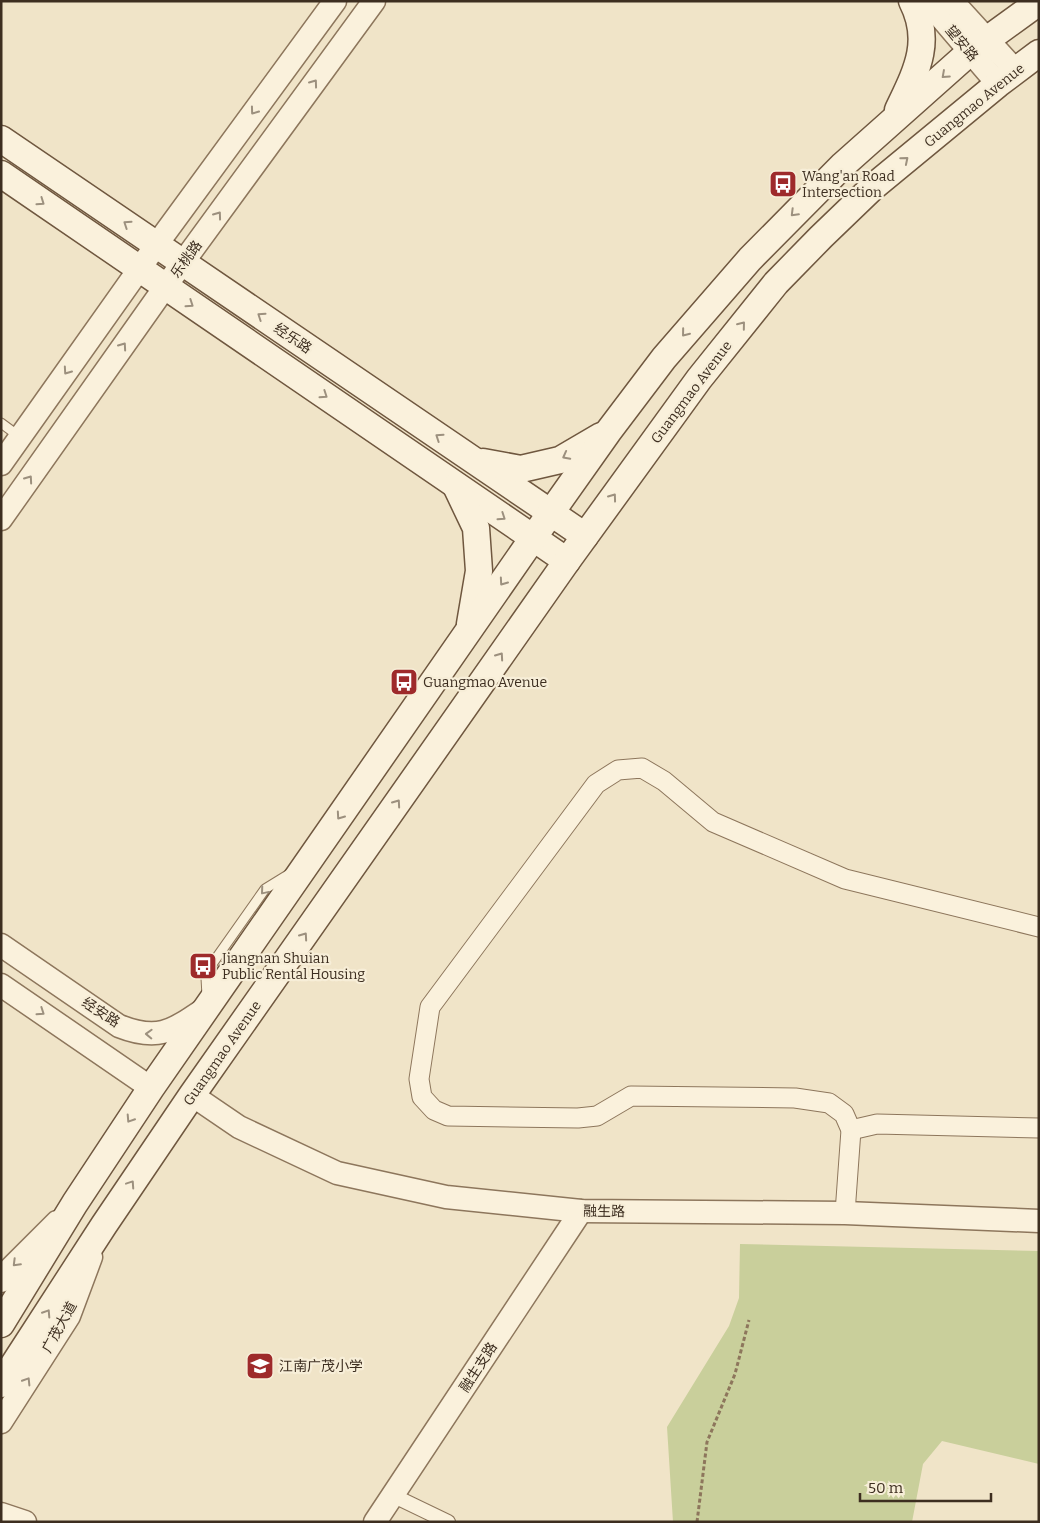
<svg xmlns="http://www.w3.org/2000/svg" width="1040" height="1523" font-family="Bitter,'Noto Sans SC',serif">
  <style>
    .green { fill: #c9cf9b }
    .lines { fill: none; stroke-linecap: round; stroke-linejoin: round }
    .service-casing { stroke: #8d765c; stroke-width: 11 }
    .pedestrian-casing { stroke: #8d765c; stroke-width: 16 }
    .minor-casing { stroke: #8d765c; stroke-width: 21 }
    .tertiary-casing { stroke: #8d765c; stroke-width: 25 }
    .secondary-casing { stroke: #6f573f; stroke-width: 29 }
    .path { stroke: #8d765c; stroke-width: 3; stroke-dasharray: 4 2.5; stroke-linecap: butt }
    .service { stroke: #faf1dc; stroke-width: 9 }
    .pedestrian { stroke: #faf1dc; stroke-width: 14 }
    .minor { stroke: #faf1dc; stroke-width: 19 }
    .tertiary { stroke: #faf1dc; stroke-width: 22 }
    .secondary { stroke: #faf1dc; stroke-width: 26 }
    .oneway { stroke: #9c907e }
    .labels { text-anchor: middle; stroke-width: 4.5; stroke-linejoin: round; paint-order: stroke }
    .street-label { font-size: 14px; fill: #3d2e20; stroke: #f7eed8 }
    .poi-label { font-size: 14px; fill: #3d2e20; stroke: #f7eed8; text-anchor: start }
  </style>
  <rect width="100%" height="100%" fill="#f0e4c8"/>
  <path class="green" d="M 740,1244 L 1039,1251 L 1039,1464 L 942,1441 L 923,1464 L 912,1522 L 673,1522 L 667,1427 L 729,1326 L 739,1298 Z"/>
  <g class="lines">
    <defs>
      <g id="service">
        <path d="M 1,423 L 20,437"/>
        <path d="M 207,996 L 206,978 L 210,967 L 265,889 L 291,873"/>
      </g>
      <path id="pedestrian" d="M 394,1496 L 448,1522"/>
      <g id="minor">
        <path d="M 851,1130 L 877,1124 L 1039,1128"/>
        <path d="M 845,1213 L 851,1130 L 844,1114 L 829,1103 L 795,1098 L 631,1096 L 597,1116 L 578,1118 L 448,1116 L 434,1110 L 422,1097 L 419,1079 L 430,1007 L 596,784 L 618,770 L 642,768 L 664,781 L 713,822 L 845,879 L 1039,927"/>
      </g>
      <g id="tertiary">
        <path d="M 927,1 L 998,84"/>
        <path d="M 952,1 L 1015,70"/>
        <path d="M 1,464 L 157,244 L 335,1"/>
        <path d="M 1,519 L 165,287 L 374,1"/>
        <path d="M 1,945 L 119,1026 C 157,1041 171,1032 203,1010"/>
        <path d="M 1,985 L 151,1088"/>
        <path d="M 192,1095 L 239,1127 L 337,1173 L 446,1197 L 581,1211 L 845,1213 L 1039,1221"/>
        <path d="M 1,1281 L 8,1271 L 57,1222"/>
        <path d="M 1,1422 L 69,1316 L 91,1257"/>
        <path d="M 1,1514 L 25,1522"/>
        <path d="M 375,1522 L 581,1211"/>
      </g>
      <g id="secondary">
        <path d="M 898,110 C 916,72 933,42 912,1"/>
        <path d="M 1,139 L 585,536"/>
        <path d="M 1,174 L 567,561"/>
        <path d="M 483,462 L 521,469 L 560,460 L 601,436"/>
        <path d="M 456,486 L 476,528 L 479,571 L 470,624"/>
        <path d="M 1,1324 L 75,1203 L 151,1088 L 533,538 L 608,432 L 664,358 L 750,259 L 843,165 L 970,52 L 1039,2"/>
        <path d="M 1,1384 L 104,1225 L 192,1095 L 567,561 L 699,379 L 776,283 L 821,237 L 873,187 L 998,84 L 1039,53"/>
      </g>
    </defs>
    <use href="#service" class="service-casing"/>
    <use href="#pedestrian" class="pedestrian-casing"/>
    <use href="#minor" class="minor-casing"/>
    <use href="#tertiary" class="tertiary-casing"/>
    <use href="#secondary" class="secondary-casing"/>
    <path class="path" d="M 697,1522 L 707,1442 L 735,1374 L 749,1320"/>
    <use href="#service" class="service"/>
    <use href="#pedestrian" class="pedestrian"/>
    <use href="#minor" class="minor"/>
    <use href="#tertiary" class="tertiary"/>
    <use href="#secondary" class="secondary"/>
  </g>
  <defs><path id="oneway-chevron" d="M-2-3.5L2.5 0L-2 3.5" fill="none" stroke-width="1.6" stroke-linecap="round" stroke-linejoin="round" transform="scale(1.25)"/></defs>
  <g class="oneway">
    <use href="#oneway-chevron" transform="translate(945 75) rotate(138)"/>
    <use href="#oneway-chevron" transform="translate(314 83) rotate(-54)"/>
    <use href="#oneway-chevron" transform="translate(254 111) rotate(126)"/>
    <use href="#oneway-chevron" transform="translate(905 160) rotate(-40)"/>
    <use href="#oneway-chevron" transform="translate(41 202) rotate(35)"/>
    <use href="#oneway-chevron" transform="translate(794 213) rotate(135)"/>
    <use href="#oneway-chevron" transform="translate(218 215) rotate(-54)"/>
    <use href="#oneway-chevron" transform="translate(127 224) rotate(-146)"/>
    <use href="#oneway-chevron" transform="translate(190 304) rotate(34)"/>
    <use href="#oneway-chevron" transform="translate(261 316) rotate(-146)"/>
    <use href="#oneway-chevron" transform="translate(742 325) rotate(-51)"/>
    <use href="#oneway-chevron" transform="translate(685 333) rotate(129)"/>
    <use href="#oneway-chevron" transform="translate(123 346) rotate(-55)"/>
    <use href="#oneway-chevron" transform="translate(67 371) rotate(125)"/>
    <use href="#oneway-chevron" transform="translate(324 395) rotate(34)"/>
    <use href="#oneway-chevron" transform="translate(439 437) rotate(-146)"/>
    <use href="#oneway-chevron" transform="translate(566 456) rotate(152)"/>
    <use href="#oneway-chevron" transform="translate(29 479) rotate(-55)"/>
    <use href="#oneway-chevron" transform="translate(613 497) rotate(-54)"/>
    <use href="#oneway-chevron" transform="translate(502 517) rotate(34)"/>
    <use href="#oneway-chevron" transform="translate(503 582) rotate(125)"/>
    <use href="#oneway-chevron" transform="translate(500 656) rotate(-55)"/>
    <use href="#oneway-chevron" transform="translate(397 803) rotate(-55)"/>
    <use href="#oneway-chevron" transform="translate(340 816) rotate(125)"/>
    <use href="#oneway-chevron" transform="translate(264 891) rotate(130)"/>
    <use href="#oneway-chevron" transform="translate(304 936) rotate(-55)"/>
    <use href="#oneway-chevron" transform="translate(41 1012) rotate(34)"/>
    <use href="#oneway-chevron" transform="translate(149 1034) rotate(-178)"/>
    <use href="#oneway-chevron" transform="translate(130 1119) rotate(123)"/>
    <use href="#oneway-chevron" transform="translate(131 1184) rotate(-56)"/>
    <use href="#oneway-chevron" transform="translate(16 1263) rotate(135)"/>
    <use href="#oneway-chevron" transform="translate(47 1313) rotate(-57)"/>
    <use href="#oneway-chevron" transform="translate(27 1381) rotate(-58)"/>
  </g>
  <defs>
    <symbol id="bus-square" viewBox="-11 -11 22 22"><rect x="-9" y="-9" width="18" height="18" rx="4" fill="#9e2a2b" stroke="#f7eed8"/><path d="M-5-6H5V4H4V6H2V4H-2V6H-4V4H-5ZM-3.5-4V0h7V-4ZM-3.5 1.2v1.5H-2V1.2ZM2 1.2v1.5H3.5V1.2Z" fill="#fff"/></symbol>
    <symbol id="school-square" viewBox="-11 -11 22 22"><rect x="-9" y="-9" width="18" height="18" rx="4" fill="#9e2a2b" stroke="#f7eed8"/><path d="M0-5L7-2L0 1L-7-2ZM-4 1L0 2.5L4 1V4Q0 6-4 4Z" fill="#fff"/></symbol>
  </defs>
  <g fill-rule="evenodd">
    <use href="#bus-square" x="767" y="168" width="32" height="32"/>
    <use href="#bus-square" x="388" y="666" width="32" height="32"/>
    <use href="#bus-square" x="187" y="950" width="32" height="32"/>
    <use href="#school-square" x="244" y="1350" width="32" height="32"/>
  </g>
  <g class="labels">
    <g class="street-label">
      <text transform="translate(962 43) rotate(50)" y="5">望安路</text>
      <text transform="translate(974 105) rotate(-39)" y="5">Guangmao Avenue</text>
      <text transform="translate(186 259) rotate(-54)" y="5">乐桃路</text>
      <text transform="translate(293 338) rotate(34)" y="5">经乐路</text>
      <text transform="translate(691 392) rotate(-53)" y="5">Guangmao Avenue</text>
      <text transform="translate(101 1012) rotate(33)" y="5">经安路</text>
      <text transform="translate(222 1053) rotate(-55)" y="5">Guangmao Avenue</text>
      <text transform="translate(604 1211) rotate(1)" y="5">融生路</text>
      <text transform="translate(59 1327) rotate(-61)" y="5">广茂大道</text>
      <text transform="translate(478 1367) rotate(-57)" y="5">融生支路</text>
    </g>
    <g class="poi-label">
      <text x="802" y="181">Wang'an Road<tspan x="802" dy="16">Intersection</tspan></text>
      <text x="423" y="687">Guangmao Avenue</text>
      <text x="222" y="963">Jiangnan Shuian<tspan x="222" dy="16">Public Rental Housing</tspan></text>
      <text x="279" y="1371">江南广茂小学</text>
    </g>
  </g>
  <rect width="1040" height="1523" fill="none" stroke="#3d2e20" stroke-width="5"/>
  <path d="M860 1493v8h131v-8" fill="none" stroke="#3d2e20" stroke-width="2.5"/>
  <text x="868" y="1493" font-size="15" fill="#3d2e20" stroke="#f7eed8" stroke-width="4" paint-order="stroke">50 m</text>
</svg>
